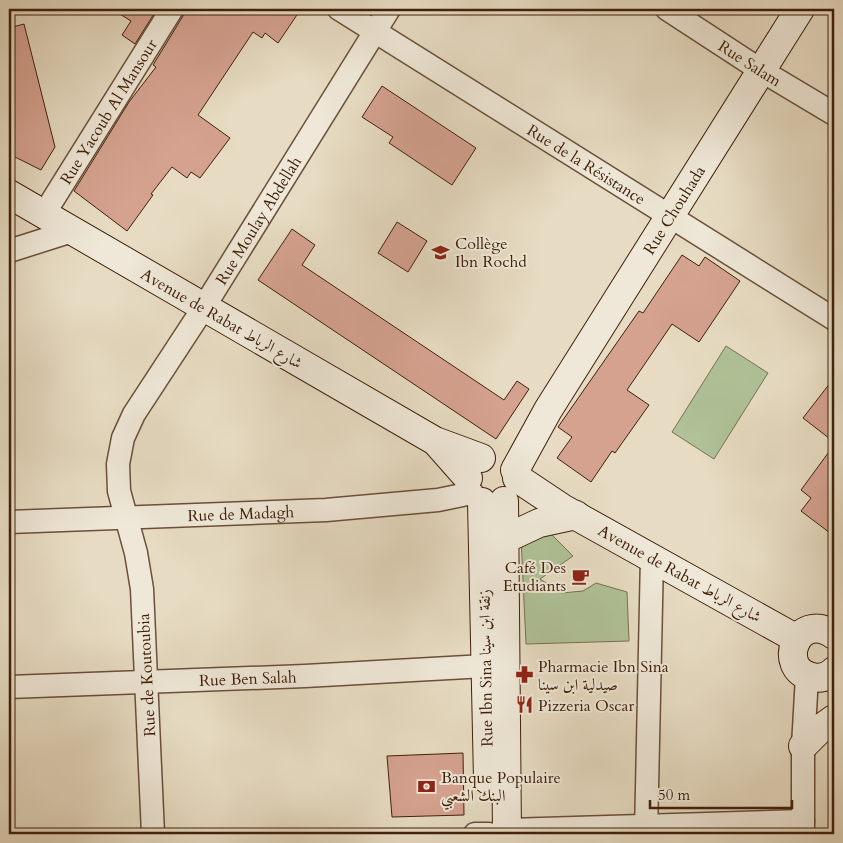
<svg xmlns="http://www.w3.org/2000/svg" width="843" height="843" font-family="Cardo,Amiri,serif">
  <style>
    .green { fill: #b0c298; stroke: #787152 }
    .building { fill: #d5a290; stroke: #40200b }
    .lines { fill: none; stroke-linecap: round; stroke-linejoin: round }
    .street-casing { stroke: #6a4f39; stroke-width: 25 }
    .secondary-casing { stroke: #40200b; stroke-width: 30 }
    .street { stroke: #efe8d8; stroke-width: 22 }
    .secondary { stroke: #efe8d8; stroke-width: 28 }
    .labels { text-anchor: middle; stroke-width: 4; stroke-linejoin: round; paint-order: stroke }
    .street-label { font-size: 16px; fill: #40200b; stroke: #efe8d8 }
    .poi-label { font-size: 16px; fill: #40200b; stroke: #efe8d8; text-anchor: start }
  </style>
  <rect width="100%" height="100%" fill="#e7dcc3"/>
  <filter id="stains"><feTurbulence type="fractalNoise" baseFrequency=".004" numOctaves="4"/><feColorMatrix values="0 0 0 0 .2 0 0 0 0 .09 0 0 0 0 .02 0 0 0 .5 -.17"/></filter>
  <radialGradient id="worn" r=".72"><stop offset=".6" stop-color="#630" stop-opacity="0"/><stop offset="1" stop-color="#630" stop-opacity=".3"/></radialGradient>
  <g class="green">
    <path d="M 726,346 L 768,373 L 714,459 L 672,432 Z"/>
    <path d="M 548,531 L 573,556 L 540,579 L 562,593 L 583,591 L 596,583 L 627,592 L 629,641 L 526,644 L 521,537 Z"/>
  </g>
  <g class="building">
    <path d="M 112,9 L 157,9 L 135,44 L 122,35 L 131,21 Z"/>
    <path d="M 185,9 L 301,9 L 278,43 L 265,33 L 262,38 L 253,32 L 198,115 L 230,138 L 200,178 L 191,172 L 187,178 L 172,167 L 151,194 L 153,195 L 127,231 L 74,191 L 129,102 L 156,67 L 153,65 L 183,16 Z"/>
    <path d="M 24,24 L 55,147 L 41,170 L 9,154 L 9,28 Z"/>
    <path d="M 382,86 L 476,148 L 452,185 L 389,143 L 393,137 L 362,117 Z"/>
    <path d="M 397,222 L 427,241 L 408,272 L 378,253 Z"/>
    <path d="M 292,229 L 315,245 L 302,265 L 504,400 L 517,381 L 529,389 L 496,439 L 258,280 Z"/>
    <path d="M 682,255 L 699,266 L 705,257 L 740,281 L 699,342 L 672,324 L 627,390 L 649,405 L 615,453 L 612,451 L 591,482 L 557,458 L 572,437 L 558,427 L 639,311 L 643,313 Z"/>
    <path d="M 834,378 L 834,442 L 803,418 Z"/>
    <path d="M 834,445 L 834,536 L 801,511 L 811,498 L 801,490 Z"/>
    <path d="M 463,753 L 464,815 L 392,817 L 387,756 Z"/>
  </g>
  <g class="lines">
    <defs>
      <g id="street">
        <path id="s1" d="M 339,9 L 834,319"/>
        <path id="s2" d="M 667,9 L 762,71 L 834,114"/>
        <path id="s3" d="M 44,214 L 172,9"/>
        <path d="M 9,251 L 72,231"/>
        <path id="s4" d="M 9,522 L 326,510 L 438,500 L 472,493"/>
        <path id="s5" d="M 9,687 L 305,676 L 485,666"/>
        <path d="M 507,830 L 803,821"/>
        <path id="s6" d="M 153,834 L 142,589 L 136,553 L 119,491 L 118,464 L 123,438 L 134,414 L 204,307 L 389,9"/>
        <path d="M 475,834 L 489,834"/>
        <path d="M 646,834 L 652,557"/>
        <path d="M 803,834 L 803,746 L 807,676"/>
      </g>
      <g id="secondary">
        <path d="M 9,194 L 435,441 L 481,458"/>
        <path d="M 438,444 L 468,478"/>
        <path id="s7" d="M 515,470 L 548,410 L 800,9"/>
        <path d="M 517,478 L 562,508 L 797,639"/>
        <path d="M 504,501 L 507,834"/>
        <path d="M 482,502 L 488,780"/>
        <path d="M 505,539 L 539,523 L 576,515"/>
        <path d="M 834,635 C 797,609 775,669 812,677 C 820,679 828,677 834,671"/>
        <path d="M 803,746 L 820,729 L 834,719"/>
      </g>
    </defs>
    <use href="#street" class="street-casing"/>
    <use href="#secondary" class="secondary-casing"/>
    <use href="#street" class="street"/>
    <use href="#secondary" class="secondary"/>
  </g>
  <defs>
    <symbol id="school-bare" viewBox="-9 -9 18 18"><path d="M0-5L7-2L0 1L-7-2ZM-4 1L0 2.5L4 1V4Q0 6-4 4Z" fill="#8f2418" stroke="#efe8d8" stroke-width="2.5" paint-order="stroke"/></symbol>
    <symbol id="cafe-bare" viewBox="-9 -9 18 18"><path d="M-5.5-4.5H6V0H3Q3 3.5 0 3.5H-2.5Q-5.5 3.5-5.5 0ZM3-3.2v2h1.7v-2ZM-6 4.5H4V6H-6Z" fill="#8f2418" stroke="#efe8d8" stroke-width="2.5" paint-order="stroke"/></symbol>
    <symbol id="pharmacy-bare" viewBox="-9 -9 18 18"><path d="M-2-6h4v4h4v4h-4v4h-4v-4h-4v-4h4Z" fill="#8f2418" stroke="#efe8d8" stroke-width="2.5" paint-order="stroke"/></symbol>
    <symbol id="restaurant-bare" viewBox="-9 -9 18 18"><path d="M-5-6h1v4h1v-4h1v4h1v-4h1v5L-1.5 .5V6h-2V.5L-5-1ZM5-6V6H3V1.5H1.5Q1.5-4 5-6Z" fill="#8f2418" stroke="#efe8d8" stroke-width="2.5" paint-order="stroke"/></symbol>
    <symbol id="bank-bare" viewBox="-9 -9 18 18"><path d="M-6-4H6V4H-6ZM0-2.3a2.3 2.3 0 1 0 0 4.6a2.3 2.3 0 1 0 0-4.6Z" fill="#8f2418" stroke="#efe8d8" stroke-width="2.5" paint-order="stroke"/></symbol>
  </defs>
  <g fill-rule="evenodd">
    <use href="#school-bare" x="428" y="240" width="25" height="25"/>
    <use href="#cafe-bare" x="568" y="564" width="25" height="25"/>
    <use href="#pharmacy-bare" x="512" y="662" width="25" height="25"/>
    <use href="#restaurant-bare" x="512" y="692" width="25" height="25"/>
    <use href="#bank-bare" x="414" y="774" width="25" height="25"/>
  </g>
  <g class="labels">
    <g class="street-label">
      <text dy="6" stroke="none"><textPath href="#s2" startOffset="99">Rue Salam</textPath></text>
      <text dy="6" stroke="none"><textPath href="#s3" startOffset="121">Rue Yacoub Al Mansour</textPath></text>
      <text dy="6" stroke="none"><textPath href="#s1" startOffset="292">Rue de la Résistance</textPath></text>
      <text dy="6" stroke="none"><textPath href="#s7" startOffset="305">Rue Chouhada</textPath></text>
      <text dy="6" stroke="none"><textPath href="#s6" startOffset="656">Rue Moulay Abdellah</textPath></text>
      <text transform="translate(222 318) rotate(30)" y="6">Avenue de Rabat شارع الرباط</text>
      <text dy="6" stroke="none"><textPath href="#s4" startOffset="232">Rue de Madagh</textPath></text>
      <text transform="translate(680 573) rotate(29)" y="6">Avenue de Rabat شارع الرباط</text>
      <text transform="translate(485 668) rotate(-91)" y="6">Rue Ibn Sina زنقة ابن سينا</text>
      <text transform="translate(146 675) rotate(-93)" y="6">Rue de Koutoubia</text>
      <text dy="6" stroke="none"><textPath href="#s5" startOffset="239">Rue Ben Salah</textPath></text>
    </g>
    <g class="poi-label">
      <text x="455" y="249">Collège<tspan x="455" dy="18">Ibn Rochd</tspan></text>
      <text x="566" y="573" text-anchor="end">Café Des<tspan x="566" dy="18">Etudiants</tspan></text>
      <text x="538" y="672">Pharmacie Ibn Sina<tspan x="538" dy="18">صيدلية ابن سينا</tspan></text>
      <text x="538" y="711">Pizzeria Oscar</text>
      <text x="441" y="783">Banque Populaire<tspan x="441" dy="18">البنك الشعبي</tspan></text>
    </g>
  </g>
  <rect width="843" height="843" fill="none" stroke="#e7dcc3" stroke-width="30"/>
  <rect x="10" y="10" width="823" height="823" fill="none" stroke="#40200b" stroke-width="2.5"/>
  <rect x="15" y="15" width="813" height="813" fill="none" stroke="#40200b"/>
  <path d="M650 800v8h142v-8" fill="none" stroke="#40200b" stroke-width="2.5"/>
  <text x="658" y="800" font-size="15" fill="#40200b" stroke="#efe8d8" stroke-width="4" paint-order="stroke">50 m</text>
  <rect width="100%" height="100%" filter="url(#stains)"/>
  <rect width="100%" height="100%" fill="url(#worn)"/>
</svg>
